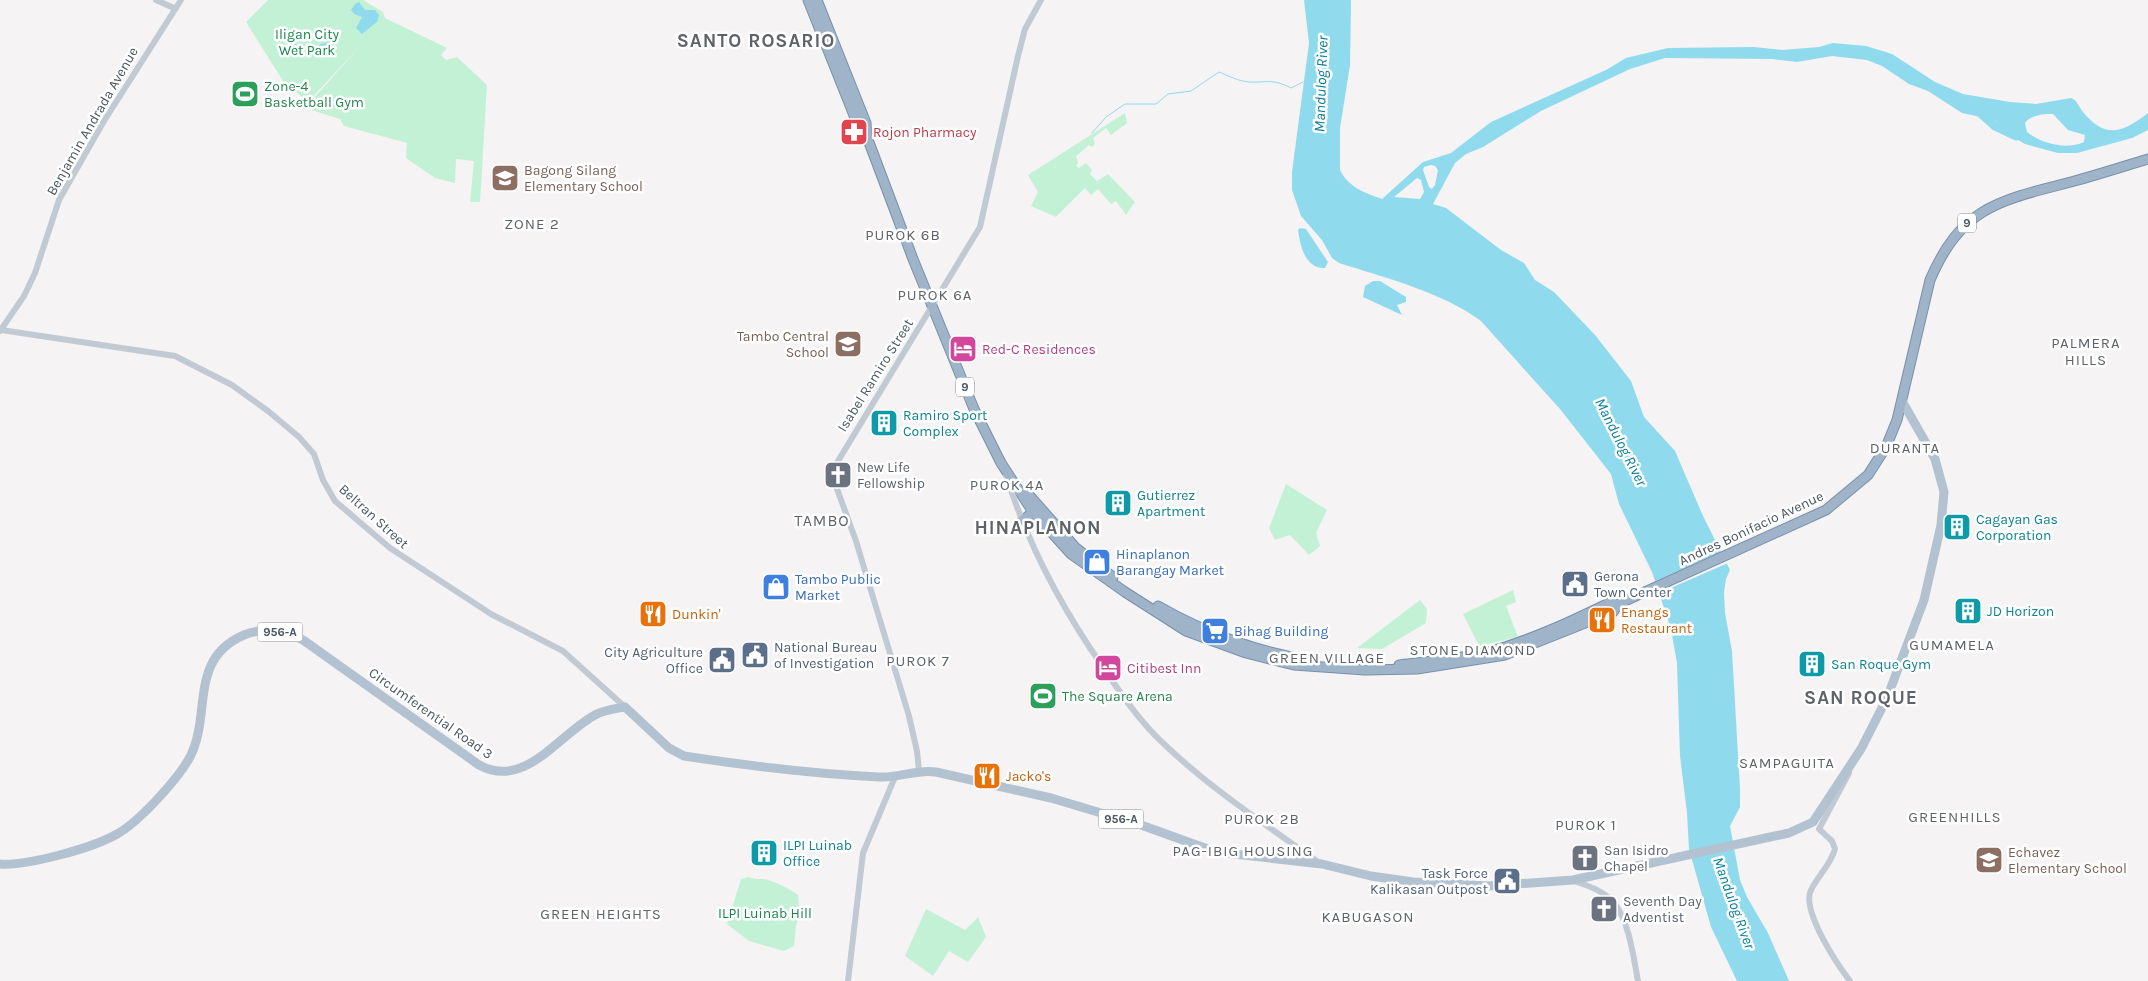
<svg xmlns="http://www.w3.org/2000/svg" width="2148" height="981" font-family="Karla,sans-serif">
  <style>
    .green { fill: #c3f1d5 }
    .water { fill: #90daee; fill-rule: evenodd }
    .pier { fill: #f5f3f3 }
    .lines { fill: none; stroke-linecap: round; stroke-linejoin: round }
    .stream { stroke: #90daee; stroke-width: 1 }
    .river { stroke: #90daee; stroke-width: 9 }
    .trunk-casing { stroke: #7690ad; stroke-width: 11 }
    .tertiary { stroke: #c1cad2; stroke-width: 6 }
    .primary { stroke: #b3c2d1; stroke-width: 9 }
    .trunk { stroke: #9fb4c9; stroke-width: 9 }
    .labels { text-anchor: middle; stroke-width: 5; stroke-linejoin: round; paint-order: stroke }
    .shield { fill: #fff; stroke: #808990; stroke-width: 1 }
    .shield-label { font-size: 12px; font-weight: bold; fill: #4a5661 }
    .park-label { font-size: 14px; fill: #17864f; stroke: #fff }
    .leisure-label { font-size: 14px; fill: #27864d; stroke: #fff; text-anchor: start }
    .street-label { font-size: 14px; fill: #4a5661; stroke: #fff }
    .health-label { font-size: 14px; fill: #be3a42; stroke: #fff; text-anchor: start }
    .education-label { font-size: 14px; fill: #785e54; stroke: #fff; text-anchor: start }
    .hotel-label { font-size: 14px; fill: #b23c85; stroke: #fff; text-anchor: start }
    .culture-label { font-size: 14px; fill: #0d838f; stroke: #fff; text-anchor: start }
    .worship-label { font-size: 14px; fill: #5b616d; stroke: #fff; text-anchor: start }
    .shop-label { font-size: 14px; fill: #366cbe; stroke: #fff; text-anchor: start }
    .service-label { font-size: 14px; fill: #4e5e75; stroke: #fff; text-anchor: start }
    .food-label { font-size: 14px; fill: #c56008; stroke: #fff; text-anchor: start }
    .water-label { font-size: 15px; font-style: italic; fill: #0c7c9b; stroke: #fff }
    .neighbourhood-label { font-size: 15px; letter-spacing: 1px; fill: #5f6368; stroke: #fff }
    .quarter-label { font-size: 16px; letter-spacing: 1px; fill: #5f6368; stroke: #fff }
    .district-label { font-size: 19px; font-weight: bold; letter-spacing: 1px; fill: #5f6368; stroke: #fff }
  </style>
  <rect width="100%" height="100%" fill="#f5f3f3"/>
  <g class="green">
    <path d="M 268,0 L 363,0 L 383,12 L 385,18 L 447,48 L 441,55 L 446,60 L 457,57 L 487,85 L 480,202 L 470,202 L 474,161 L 456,159 L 455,183 L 435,178 L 406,158 L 407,143 L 344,126 L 340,119 L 305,108 L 363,43 L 308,102 L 283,81 L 246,22 Z"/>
    <path d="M 1125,113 L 1127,123 L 1111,135 L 1106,128 L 1093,138 L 1095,144 L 1092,147 L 1089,145 L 1076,156 L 1078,163 L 1076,166 L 1079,168 L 1086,163 L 1092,170 L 1090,174 L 1097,181 L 1108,174 L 1135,202 L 1126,215 L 1116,201 L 1111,204 L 1098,189 L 1091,195 L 1085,188 L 1056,217 L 1031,206 L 1038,192 L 1028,175 Z"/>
    <path d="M 1286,484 L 1327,510 L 1316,533 L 1320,546 L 1309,555 L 1290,535 L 1275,540 L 1269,528 Z"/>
    <path d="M 1513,590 L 1516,602 L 1506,606 L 1518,637 L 1479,646 L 1463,614 Z"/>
    <path d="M 1420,600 L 1427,609 L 1426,623 L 1382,649 L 1357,648 Z"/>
    <path d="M 749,877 C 754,879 756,879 761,879 C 771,879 790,889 798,895 L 800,916 L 796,925 L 794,946 L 784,951 L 749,941 L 727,924 L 741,879 Z"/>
    <path d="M 926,909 L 965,930 L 978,917 L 986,937 L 968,962 L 949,951 L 933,976 L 905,956 Z"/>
  </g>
  <g class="water">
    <path d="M 1304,0 L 1351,0 L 1350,65 L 1340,128 L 1340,170 C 1348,187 1365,193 1382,199 L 1423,162 L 1451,153 L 1491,122 L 1606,70 L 1626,58 L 1668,48 L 1754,47 L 1782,50 L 1819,47 L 1833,43 L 1866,46 L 1892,54 L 1935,82 L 1963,94 L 2010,102 L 2036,104 L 2071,98 C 2077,100 2079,107 2083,112 C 2106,140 2123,132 2148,113 L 2148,130 L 2132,138 L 2077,153 L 2058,153 L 2025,144 L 2013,137 L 1995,120 L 1962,113 L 1928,91 L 1909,84 L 1882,66 L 1867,60 L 1832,56 L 1797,62 L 1772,59 L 1665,58 L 1630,69 L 1541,111 L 1483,147 L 1466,154 L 1455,163 L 1433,204 L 1446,208 L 1501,250 L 1524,263 L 1535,280 L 1554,292 L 1595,335 L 1631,381 L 1644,417 L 1675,451 L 1703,516 L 1730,570 L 1726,579 L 1724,592 L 1725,613 L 1732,651 L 1740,789 L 1740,807 L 1730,826 L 1740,880 L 1747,897 L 1768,933 L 1789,981 L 1737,981 L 1711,927 L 1689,849 L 1687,813 L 1680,756 L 1677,663 L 1671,629 L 1652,572 L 1619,504 L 1611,474 L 1560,409 L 1481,321 C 1444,293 1383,277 1339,263 L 1332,258 L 1322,240 L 1301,216 L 1292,190 L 1292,172 L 1309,43 ZM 2053,114 L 2068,130 L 2085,135 L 2084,142 C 2066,150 2042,144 2027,132 L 2025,123 C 2031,115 2043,114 2053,114 ZM 1431,165 L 1435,166 L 1438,170 L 1435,185 L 1432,189 L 1429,187 L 1423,170 L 1424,167 ZM 1417,178 L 1421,180 L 1424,192 L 1420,199 L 1394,197 Z"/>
    <path d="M 359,2 L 365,10 L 375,10 L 379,15 L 378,21 L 362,34 L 356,28 L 362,17 L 354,14 L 351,10 L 355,4 Z"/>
    <path d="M 330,41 L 334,43 L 333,48 L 324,56 L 319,54 L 317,49 L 319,45 Z"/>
    <path d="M 1300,228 L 1306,229 L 1328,262 L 1325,268 C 1305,269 1300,245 1298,230 Z"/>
    <path d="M 1373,281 L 1380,281 L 1406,297 L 1406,302 L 1397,305 L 1402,315 L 1363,297 L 1365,286 Z"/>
  </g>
  <path class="pier" d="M 1723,551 L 1728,563 L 1657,594 L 1653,582 Z"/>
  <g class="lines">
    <path class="stream" d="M 1092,133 L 1106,117 L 1125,104 L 1156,104 L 1168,94 L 1191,91 L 1219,72 C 1229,76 1238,81 1249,82 C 1267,83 1272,78 1291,88 L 1303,82"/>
    <path class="river" d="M 1978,111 L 1995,126 L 2016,136"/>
    <defs>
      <g id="trunk">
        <path d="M 808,0 L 859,128 L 867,137"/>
        <path d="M 817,0 L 866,123 L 867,137 L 913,259 L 974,409 L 1001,463 L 1033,512 L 1071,554 L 1125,592 L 1186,631 L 1246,653 L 1294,665 L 1365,670 L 1417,669 L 1505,655 L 1613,612 L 1618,605 L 1627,600 L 1826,510 L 1868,475 L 1886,447 L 1897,420 L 1930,280 C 1961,208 1997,201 2067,183 C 2094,176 2121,167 2148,159"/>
        <path d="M 1028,494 L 1075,547 L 1113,577"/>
        <path d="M 1022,521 L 1033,512"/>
        <path d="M 1158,606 C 1204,633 1261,653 1314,661"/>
        <path d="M 1399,665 C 1434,661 1469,658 1502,648 C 1540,636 1574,620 1609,603 L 1618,605"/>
      </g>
    </defs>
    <use href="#trunk" class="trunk-casing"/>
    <g class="tertiary">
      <path d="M 156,0 L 174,8"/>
      <path d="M 1,330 L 175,356 L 232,385 L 268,411 L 299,437 L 314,454 L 323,480 L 335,501 L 390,548 L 491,614 L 563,651 L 625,707"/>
      <path d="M 0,331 L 24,296 L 35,273 L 59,200 L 104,121 L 181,0"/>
      <path d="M 1006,475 C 1028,545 1061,607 1103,667 C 1121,694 1140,722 1164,744 C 1212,790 1268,826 1321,864"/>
      <path d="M 919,771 L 917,751 L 909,716 L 856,541 L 832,475 L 835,466 L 980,227 L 1018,56 L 1025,29 L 1041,0"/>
      <path d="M 1849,773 L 1819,829 L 1832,841 L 1835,849 C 1831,864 1818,876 1811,890 C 1801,910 1837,964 1850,981"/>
      <path d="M 1574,881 C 1589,886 1604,891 1614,903 C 1629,920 1634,960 1638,981"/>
      <path d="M 848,981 L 863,853 L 895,777"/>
    </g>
    <path class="primary" d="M 0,864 C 27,866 93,848 117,834 C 139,822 178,779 190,757 C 212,714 188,659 244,635 C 263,627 285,631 303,640 L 479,765 C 525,790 558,735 595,715 C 604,710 614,709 625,707 L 669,748 L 684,756 C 749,766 815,774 880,777 C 900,778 917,769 936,772 L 1051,798 L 1141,825 L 1216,852 L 1322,864 L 1371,876 L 1413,882 L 1488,886 L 1573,880 L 1789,833 L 1813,822 L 1861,749 L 1887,698 L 1924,600 L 1941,525 L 1944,492 L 1935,459 L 1902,401"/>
    <use href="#trunk" class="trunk"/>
  </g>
  <defs>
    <symbol id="stadium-square" viewBox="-11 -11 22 22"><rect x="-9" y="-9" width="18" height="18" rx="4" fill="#2e9e5b" stroke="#fff"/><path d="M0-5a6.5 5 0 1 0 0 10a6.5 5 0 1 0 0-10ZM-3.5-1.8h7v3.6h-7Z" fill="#fff"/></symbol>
    <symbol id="pharmacy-square" viewBox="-11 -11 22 22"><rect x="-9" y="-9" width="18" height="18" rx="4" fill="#e0444e" stroke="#fff"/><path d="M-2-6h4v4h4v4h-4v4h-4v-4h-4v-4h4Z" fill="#fff"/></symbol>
    <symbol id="school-square" viewBox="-11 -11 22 22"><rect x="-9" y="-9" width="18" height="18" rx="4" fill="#8d6e63" stroke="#fff"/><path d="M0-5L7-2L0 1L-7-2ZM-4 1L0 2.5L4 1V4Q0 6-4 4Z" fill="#fff"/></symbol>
    <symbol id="hotel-square" viewBox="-11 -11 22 22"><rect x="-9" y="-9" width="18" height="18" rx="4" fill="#d1479c" stroke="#fff"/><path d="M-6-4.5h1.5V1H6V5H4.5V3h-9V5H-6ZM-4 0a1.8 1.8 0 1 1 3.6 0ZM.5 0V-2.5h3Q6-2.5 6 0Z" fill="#fff"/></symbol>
    <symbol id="building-square" viewBox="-11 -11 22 22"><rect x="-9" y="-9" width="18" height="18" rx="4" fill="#0f9aa8" stroke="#fff"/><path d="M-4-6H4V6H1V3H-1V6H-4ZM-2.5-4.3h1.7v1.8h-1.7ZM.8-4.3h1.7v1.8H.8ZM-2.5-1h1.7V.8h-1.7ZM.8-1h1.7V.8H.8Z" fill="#fff"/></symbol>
    <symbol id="church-square" viewBox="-11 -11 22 22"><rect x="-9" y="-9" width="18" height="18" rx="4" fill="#6b7280" stroke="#fff"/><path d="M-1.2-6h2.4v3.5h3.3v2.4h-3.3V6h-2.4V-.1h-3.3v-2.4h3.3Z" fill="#fff"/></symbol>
    <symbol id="shop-square" viewBox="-11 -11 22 22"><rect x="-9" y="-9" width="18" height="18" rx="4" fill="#3f7fe0" stroke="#fff"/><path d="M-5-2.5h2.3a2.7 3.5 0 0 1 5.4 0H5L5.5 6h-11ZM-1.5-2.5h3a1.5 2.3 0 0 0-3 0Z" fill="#fff"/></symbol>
    <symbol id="civic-square" viewBox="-11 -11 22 22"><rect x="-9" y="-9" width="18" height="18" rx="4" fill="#5c6f8a" stroke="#fff"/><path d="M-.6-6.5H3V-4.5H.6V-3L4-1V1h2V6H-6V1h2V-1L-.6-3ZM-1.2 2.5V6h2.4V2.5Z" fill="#fff"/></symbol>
    <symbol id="restaurant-square" viewBox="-11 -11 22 22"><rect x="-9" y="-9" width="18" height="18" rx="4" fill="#e8710a" stroke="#fff"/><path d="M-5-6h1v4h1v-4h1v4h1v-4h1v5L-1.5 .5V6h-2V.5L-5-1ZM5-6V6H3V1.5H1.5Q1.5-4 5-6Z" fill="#fff"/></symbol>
    <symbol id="supermarket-square" viewBox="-11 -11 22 22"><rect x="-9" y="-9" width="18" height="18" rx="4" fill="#3f7fe0" stroke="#fff"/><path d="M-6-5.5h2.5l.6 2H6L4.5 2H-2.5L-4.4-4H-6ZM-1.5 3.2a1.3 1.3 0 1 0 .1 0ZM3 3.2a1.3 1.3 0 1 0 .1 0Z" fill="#fff"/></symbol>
  </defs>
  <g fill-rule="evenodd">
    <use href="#stadium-square" x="229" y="78" width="32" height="32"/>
    <use href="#pharmacy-square" x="838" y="116" width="32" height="32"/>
    <use href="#school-square" x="489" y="162" width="32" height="32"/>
    <use href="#school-square" x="832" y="328" width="32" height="32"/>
    <use href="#hotel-square" x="947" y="333" width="32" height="32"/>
    <use href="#building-square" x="868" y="407" width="32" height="32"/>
    <use href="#church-square" x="822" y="459" width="32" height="32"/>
    <use href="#building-square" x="1102" y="487" width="32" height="32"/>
    <use href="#building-square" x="1941" y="511" width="32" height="32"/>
    <use href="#shop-square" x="1081" y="546" width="32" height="32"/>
    <use href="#civic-square" x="1559" y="568" width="32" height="32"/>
    <use href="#shop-square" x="760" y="571" width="32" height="32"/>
    <use href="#building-square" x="1952" y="595" width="32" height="32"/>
    <use href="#restaurant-square" x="637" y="598" width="32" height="32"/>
    <use href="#restaurant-square" x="1586" y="604" width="32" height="32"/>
    <use href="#supermarket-square" x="1199" y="615" width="32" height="32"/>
    <use href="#civic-square" x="739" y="639" width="32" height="32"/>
    <use href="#civic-square" x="706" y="644" width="32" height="32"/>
    <use href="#building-square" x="1796" y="648" width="32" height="32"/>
    <use href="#hotel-square" x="1092" y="652" width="32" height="32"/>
    <use href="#stadium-square" x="1027" y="680" width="32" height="32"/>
    <use href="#restaurant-square" x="971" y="760" width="32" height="32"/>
    <use href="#building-square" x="748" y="837" width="32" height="32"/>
    <use href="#church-square" x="1569" y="842" width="32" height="32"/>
    <use href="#school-square" x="1973" y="844" width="32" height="32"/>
    <use href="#civic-square" x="1491" y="865" width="32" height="32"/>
    <use href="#church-square" x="1588" y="893" width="32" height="32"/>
  </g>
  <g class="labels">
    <g class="shield">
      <rect x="1958" y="213.5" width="18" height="19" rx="4"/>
      <rect x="956" y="377.5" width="18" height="19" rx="4"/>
      <rect x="257.5" y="622.5" width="45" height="19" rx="4"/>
      <rect x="1098.5" y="809.5" width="45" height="19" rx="4"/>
    </g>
    <g class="shield-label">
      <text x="1967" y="227">9</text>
      <text x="965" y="391">9</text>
      <text x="280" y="636">956-A</text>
      <text x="1121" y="823">956-A</text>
    </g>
    <g class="park-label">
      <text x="307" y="39">Iligan City<tspan x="307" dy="16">Wet Park</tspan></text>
      <text x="765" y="918">ILPI Luinab Hill</text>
    </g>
    <g class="leisure-label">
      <text x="264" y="91">Zone-4<tspan x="264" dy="16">Basketball Gym</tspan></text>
      <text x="1062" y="701">The Square Arena</text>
    </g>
    <g class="street-label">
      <text transform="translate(92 121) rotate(-60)" y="5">Benjamin Andrada Avenue</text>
      <text transform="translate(875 375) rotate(-58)" y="5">Isabel Ramiro Street</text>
      <text transform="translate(374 516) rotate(42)" y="5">Beltran Street</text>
      <text transform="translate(1751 528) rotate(-25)" y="5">Andres Bonifacio Avenue</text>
      <text transform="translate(431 713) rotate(35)" y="5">Circumferential Road 3</text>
    </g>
    <g class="health-label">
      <text x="873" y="137">Rojon Pharmacy</text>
    </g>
    <g class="education-label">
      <text x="524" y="175">Bagong Silang<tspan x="524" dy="16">Elementary School</tspan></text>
      <text x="829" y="341" text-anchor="end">Tambo Central<tspan x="829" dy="16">School</tspan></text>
      <text x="2008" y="857">Echavez<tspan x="2008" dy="16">Elementary School</tspan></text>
    </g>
    <g class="hotel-label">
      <text x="982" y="354">Red-C Residences</text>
      <text x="1127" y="673">Citibest Inn</text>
    </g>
    <g class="culture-label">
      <text x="903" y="420">Ramiro Sport<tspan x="903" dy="16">Complex</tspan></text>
      <text x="1137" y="500">Gutierrez<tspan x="1137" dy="16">Apartment</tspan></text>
      <text x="1976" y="524">Cagayan Gas<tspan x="1976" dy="16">Corporation</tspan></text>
      <text x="1987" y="616">JD Horizon</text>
      <text x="1831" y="669">San Roque Gym</text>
      <text x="783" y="850">ILPI Luinab<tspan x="783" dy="16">Office</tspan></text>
    </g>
    <g class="worship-label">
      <text x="857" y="472">New Life<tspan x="857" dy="16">Fellowship</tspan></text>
      <text x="1604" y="855">San Isidro<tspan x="1604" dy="16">Chapel</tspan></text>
      <text x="1623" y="906">Seventh Day<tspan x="1623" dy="16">Adventist</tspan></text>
    </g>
    <g class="shop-label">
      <text x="1116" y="559">Hinaplanon<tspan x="1116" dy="16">Barangay Market</tspan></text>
      <text x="795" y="584">Tambo Public<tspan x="795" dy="16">Market</tspan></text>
      <text x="1234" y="636">Bihag Building</text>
    </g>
    <g class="service-label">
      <text x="1594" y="581">Gerona<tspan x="1594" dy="16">Town Center</tspan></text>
      <text x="774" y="652">National Bureau<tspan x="774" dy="16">of Investigation</tspan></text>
      <text x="703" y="657" text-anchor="end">City Agriculture<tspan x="703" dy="16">Office</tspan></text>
      <text x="1488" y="878" text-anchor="end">Task Force<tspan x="1488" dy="16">Kalikasan Outpost</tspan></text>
    </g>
    <g class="food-label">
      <text x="1621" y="617">Enangs<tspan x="1621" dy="16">Restaurant</tspan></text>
      <text x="672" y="619">Dunkin'</text>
      <text x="1006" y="781">Jacko's</text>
    </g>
    <g class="water-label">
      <text transform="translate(1321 84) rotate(-88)" y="5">Mandulog River</text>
      <text transform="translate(1621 442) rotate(63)" y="5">Mandulog River</text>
      <text transform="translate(1734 903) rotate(70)" y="5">Mandulog River</text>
    </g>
    <g class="neighbourhood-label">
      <text x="532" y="229">ZONE 2</text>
      <text x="903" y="240">PUROK 6B</text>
      <text x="935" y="300">PUROK 6A</text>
      <text x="2086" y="348">PALMERA<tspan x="2086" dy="17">HILLS</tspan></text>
      <text x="1905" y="453">DURANTA</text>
      <text x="1007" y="490">PUROK 4A</text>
      <text x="1952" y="650">GUMAMELA</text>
      <text x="1473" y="655">STONE DIAMOND</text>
      <text x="1327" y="663">GREEN VILLAGE</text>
      <text x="918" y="666">PUROK 7</text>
      <text x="1787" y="768">SAMPAGUITA</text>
      <text x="1955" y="822">GREENHILLS</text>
      <text x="1262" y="824">PUROK 2B</text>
      <text x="1586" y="830">PUROK 1</text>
      <text x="1243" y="856">PAG-IBIG HOUSING</text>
      <text x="601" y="919">GREEN HEIGHTS</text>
      <text x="1368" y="922">KABUGASON</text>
    </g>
    <g class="quarter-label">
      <text x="822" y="526">TAMBO</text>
    </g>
    <g class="district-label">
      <text x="756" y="47">SANTO ROSARIO</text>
      <text x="1038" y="534">HINAPLANON</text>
      <text x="1861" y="704">SAN ROQUE</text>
    </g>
  </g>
</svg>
